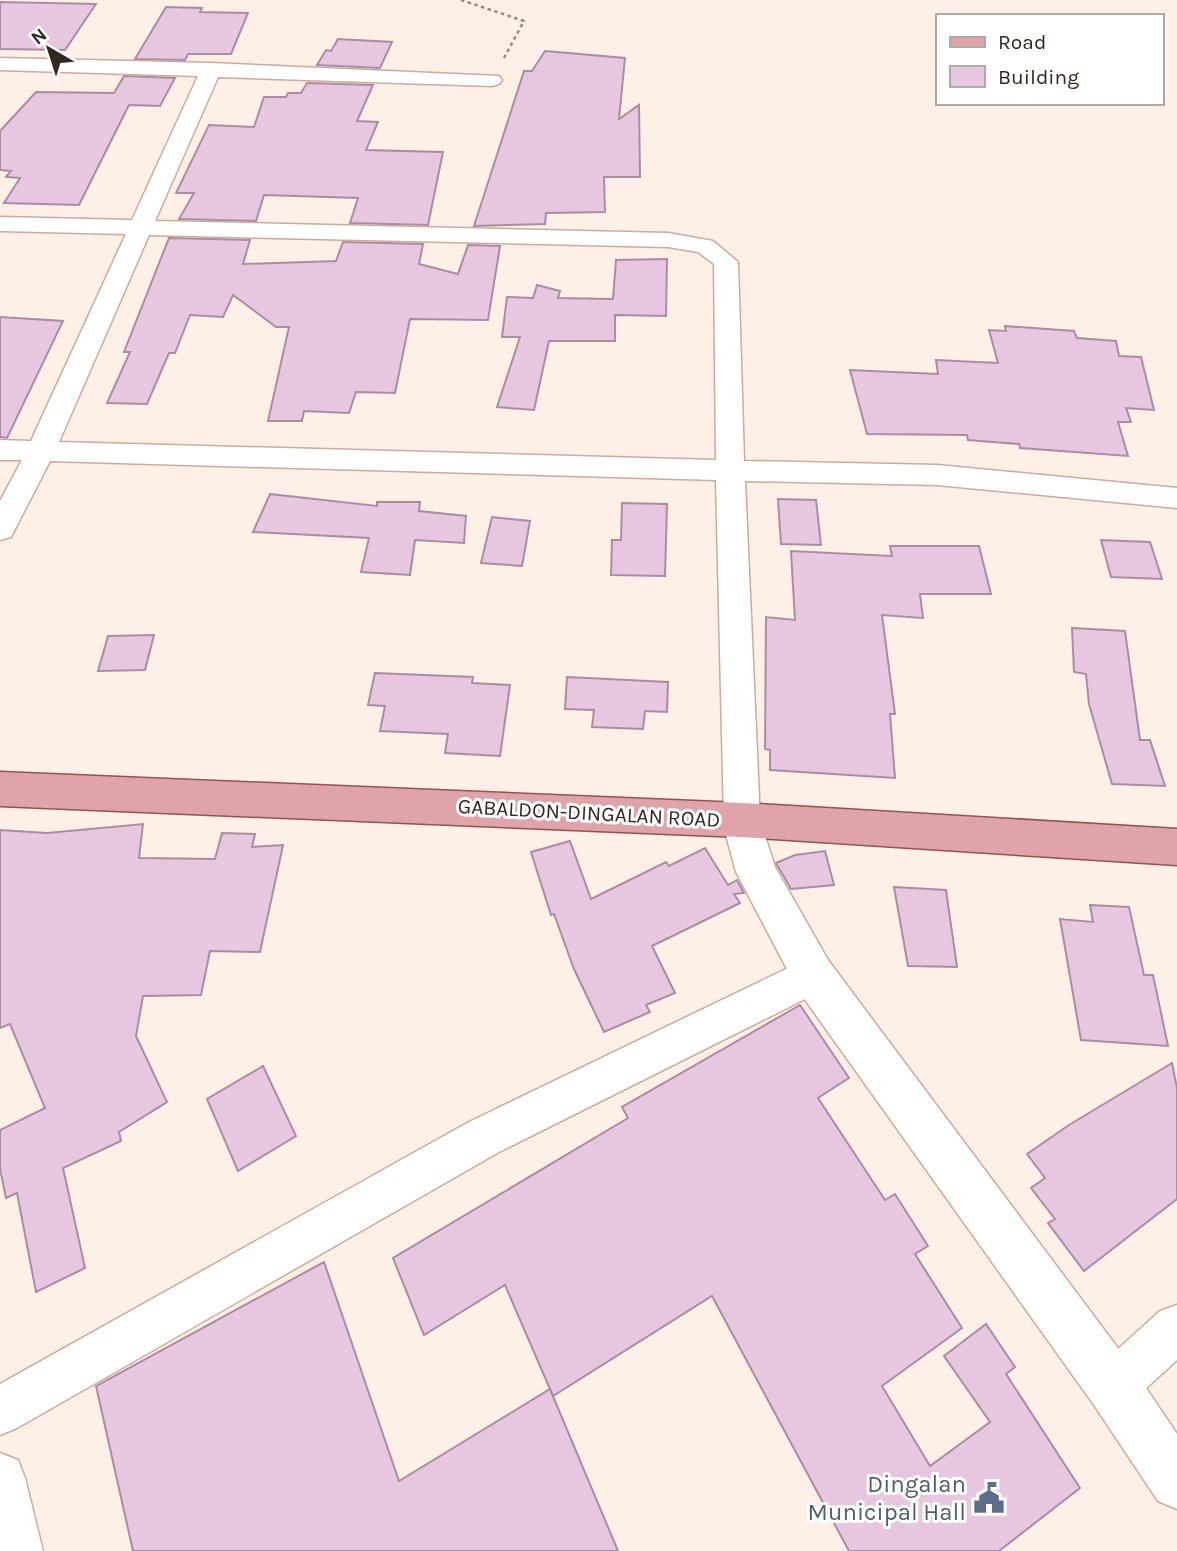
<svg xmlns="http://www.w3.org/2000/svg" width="1177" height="1551" font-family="Karla,sans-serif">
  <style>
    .building { fill: #e6c7df; stroke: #aa8ca3; stroke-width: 2 }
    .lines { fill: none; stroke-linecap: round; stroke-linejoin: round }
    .street-casing { stroke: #ceab99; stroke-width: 3 }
    .secondary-casing { stroke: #ceab99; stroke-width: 3 }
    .primary-casing { stroke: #965154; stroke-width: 3 }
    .path { stroke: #978981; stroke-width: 2.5; stroke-dasharray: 3.5 3.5; stroke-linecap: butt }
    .street { fill: #fff; fill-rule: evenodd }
    .secondary { fill: #fff; fill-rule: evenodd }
    .primary { fill: #dfa4a9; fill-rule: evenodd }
    .labels { text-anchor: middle; stroke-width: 6; stroke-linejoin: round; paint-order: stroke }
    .street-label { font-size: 21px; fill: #342720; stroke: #fff }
    .near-service-label { font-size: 24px; fill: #4e5e75; stroke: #fff; text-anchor: end }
  </style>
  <rect width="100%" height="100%" fill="#feefe7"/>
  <g class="building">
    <path d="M 0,2 L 96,4 L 65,50 L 0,49 Z"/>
    <path d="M 166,7 L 202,8 L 200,12 L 248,13 L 231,54 L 188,54 L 185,60 L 135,59 Z"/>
    <path d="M 338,39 L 392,42 L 380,68 L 317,65 L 326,50 L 331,51 Z"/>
    <path d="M 545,51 L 625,58 L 619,119 L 639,105 L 640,177 L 604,177 L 605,212 L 546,213 L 545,224 L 474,226 L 524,71 L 532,71 Z"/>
    <path d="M 124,76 L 175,78 L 160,106 L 129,105 L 79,205 L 4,203 L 20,178 L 6,177 L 11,171 L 0,170 L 0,131 L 36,92 L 114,93 Z"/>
    <path d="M 307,83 L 373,85 L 357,121 L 378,122 L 366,150 L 443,152 L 428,225 L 350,223 L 358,198 L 264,195 L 256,221 L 179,219 L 194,193 L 176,193 L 209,125 L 254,127 L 264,97 L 286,97 L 288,93 L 301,93 Z"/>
    <path d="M 169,238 L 250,240 L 243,264 L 336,261 L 343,242 L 423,244 L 419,264 L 458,274 L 468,245 L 500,246 L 488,320 L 410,319 L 395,393 L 356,392 L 349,413 L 304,411 L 302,421 L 268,421 L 289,327 L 276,327 L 233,295 L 223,317 L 190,315 L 175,353 L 169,353 L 147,404 L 107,403 L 130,352 L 124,352 Z"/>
    <path d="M 667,259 L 666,316 L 615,315 L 615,341 L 549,341 L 534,410 L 497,407 L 520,337 L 502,337 L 507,297 L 533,298 L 537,285 L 560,291 L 558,298 L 613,299 L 616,260 Z"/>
    <path d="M 0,317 L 63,321 L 7,438 L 0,437 Z"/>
    <path d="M 1005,326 L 1074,331 L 1077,338 L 1116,341 L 1119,356 L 1141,357 L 1154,410 L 1126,408 L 1131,422 L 1118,422 L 1128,456 L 1020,448 L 1019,444 L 968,440 L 967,435 L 867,434 L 850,370 L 938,374 L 936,360 L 998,363 L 989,330 L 1006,331 Z"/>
    <path d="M 270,494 L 377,506 L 377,502 L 420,502 L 419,511 L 466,516 L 464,543 L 415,540 L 410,575 L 361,572 L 369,538 L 253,532 Z"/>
    <path d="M 778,499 L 816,500 L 821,545 L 781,544 Z"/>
    <path d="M 622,503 L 667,504 L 665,576 L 611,575 L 612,540 L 621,540 Z"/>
    <path d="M 492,517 L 530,521 L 522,566 L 481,563 Z"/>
    <path d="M 1101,540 L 1150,542 L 1162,579 L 1111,577 Z"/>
    <path d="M 890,546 L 979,546 L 991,594 L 920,594 L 923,618 L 882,615 L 895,714 L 890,714 L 895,778 L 770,770 L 770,750 L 765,749 L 766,617 L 795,620 L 791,551 L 892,556 Z"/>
    <path d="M 1072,628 L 1125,631 L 1140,740 L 1150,740 L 1165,786 L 1112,784 L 1089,704 L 1086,674 L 1074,672 Z"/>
    <path d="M 154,635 L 145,670 L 98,671 L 108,636 Z"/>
    <path d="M 375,673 L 473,677 L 472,683 L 510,685 L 500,756 L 445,753 L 448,734 L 380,731 L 385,706 L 368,705 Z"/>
    <path d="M 567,677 L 668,682 L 667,712 L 645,711 L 643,729 L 592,727 L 594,710 L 565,709 Z"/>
    <path d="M 143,824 L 139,858 L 215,859 L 222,833 L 255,834 L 252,847 L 283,845 L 260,952 L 210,951 L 201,995 L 143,996 L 136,1036 L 167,1102 L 119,1132 L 121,1141 L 63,1168 L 85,1268 L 36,1292 L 17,1193 L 6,1198 L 0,1169 L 0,1130 L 45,1108 L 10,1024 L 0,1028 L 0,830 L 47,833 Z"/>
    <path d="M 570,841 L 591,899 L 666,862 L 669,866 L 705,848 L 728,885 L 737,880 L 744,893 L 734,894 L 740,903 L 652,946 L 675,993 L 646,1005 L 650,1012 L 604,1032 L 574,969 L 554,914 L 551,915 L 531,852 Z"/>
    <path d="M 825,851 L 834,885 L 791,889 L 776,863 L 795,855 Z"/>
    <path d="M 894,887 L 946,890 L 957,967 L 908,966 Z"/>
    <path d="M 1090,905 L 1129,907 L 1144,975 L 1153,975 L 1168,1046 L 1081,1040 L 1060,919 L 1093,922 Z"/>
    <path d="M 800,1005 L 849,1078 L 818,1098 L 885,1200 L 895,1194 L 928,1246 L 915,1254 L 962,1328 L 882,1386 L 930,1466 L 990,1422 L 944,1356 L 986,1324 L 1015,1367 L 1006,1374 L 1080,1488 L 999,1551 L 849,1551 L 712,1296 L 553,1396 L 505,1285 L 424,1335 L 393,1258 L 628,1118 L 622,1107 Z"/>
    <path d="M 1172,1063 L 1177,1088 L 1177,1199 L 1084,1271 L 1048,1223 L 1055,1219 L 1031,1188 L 1045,1178 L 1027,1154 L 1069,1125 Z"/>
    <path d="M 263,1066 L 296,1136 L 238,1171 L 207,1099 Z"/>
    <path d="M 324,1262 L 399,1481 L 550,1389 L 618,1551 L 133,1551 L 96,1386 Z"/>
  </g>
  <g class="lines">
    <defs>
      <g id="street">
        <path d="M 0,58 L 211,63 L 499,76 L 502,80 L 499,84 L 492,86 L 218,77 L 155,221 L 668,233 L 713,241 L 738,262 L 744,461 L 937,465 L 1177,488 L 1177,508 L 937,485 L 745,481 L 760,820 L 755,831 L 742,836 L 729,831 L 724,820 L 716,480 L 50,461 L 11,537 L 0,540 L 0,501 L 22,460 L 0,460 L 0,440 L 31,441 L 126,234 L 0,231 L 0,217 L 132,220 L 198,76 L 0,70 ZM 149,235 L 668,247 L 698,252 L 714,264 L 716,460 L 59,442 Z"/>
        <path d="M 813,956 L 827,962 L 833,975 L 827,988 L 499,1152 L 17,1428 L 0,1435 L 0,1384 L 469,1122 Z"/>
        <path d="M 1177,1305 L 1177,1360 L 1130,1403 L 1113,1410 L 1096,1403 L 1089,1386 L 1096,1369 L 1160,1311 Z"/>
        <path d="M 0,1453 L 18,1460 L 25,1478 L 43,1551 L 0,1551 Z"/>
      </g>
      <path id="secondary" d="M 742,803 L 756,808 L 775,867 L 828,960 L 1132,1367 L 1177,1434 L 1177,1509 L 1158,1501 L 1094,1405 L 798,990 L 736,872 L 722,820 L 728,808 Z"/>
      <path id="primary" d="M 0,772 L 742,803 L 1177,829 L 1177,865 L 742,837 L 0,806 Z"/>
    </defs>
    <use href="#street" class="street-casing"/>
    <use href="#secondary" class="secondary-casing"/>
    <use href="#primary" class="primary-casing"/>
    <path class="path" d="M 461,0 L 524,21 L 504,58"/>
    <use href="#street" class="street"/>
    <use href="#secondary" class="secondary"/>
    <use href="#primary" class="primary"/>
  </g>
  <defs>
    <symbol id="civic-bare" viewBox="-9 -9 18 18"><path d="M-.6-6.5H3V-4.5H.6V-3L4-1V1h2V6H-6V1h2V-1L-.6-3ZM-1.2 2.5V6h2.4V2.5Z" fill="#5c6f8a" stroke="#fff" stroke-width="2.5" paint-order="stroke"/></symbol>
  </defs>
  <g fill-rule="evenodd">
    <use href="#civic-bare" x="967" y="1476" width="44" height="44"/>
  </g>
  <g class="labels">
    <g class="street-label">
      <text transform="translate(589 813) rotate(3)" y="7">GABALDON-DINGALAN ROAD</text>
    </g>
    <g class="near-service-label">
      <text x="966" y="1492">Dingalan<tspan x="966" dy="28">Municipal Hall</tspan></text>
    </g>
  </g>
  <rect x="936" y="14" width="228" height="91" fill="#ffffff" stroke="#aea9a6" stroke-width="2"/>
  <rect x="950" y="37" width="35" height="10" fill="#dfa4a9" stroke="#aea9a6" stroke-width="2"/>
  <text x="998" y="49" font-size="21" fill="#342720">Road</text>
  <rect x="950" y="66" width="35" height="21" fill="#e6c7df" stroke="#aea9a6" stroke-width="2"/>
  <text x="998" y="84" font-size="21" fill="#342720">Building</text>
  <g transform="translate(49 49) rotate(321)" stroke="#ffffff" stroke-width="5" paint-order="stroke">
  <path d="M0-5L12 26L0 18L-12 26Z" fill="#342720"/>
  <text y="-10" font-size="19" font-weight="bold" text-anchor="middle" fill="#342720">N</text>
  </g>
</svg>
